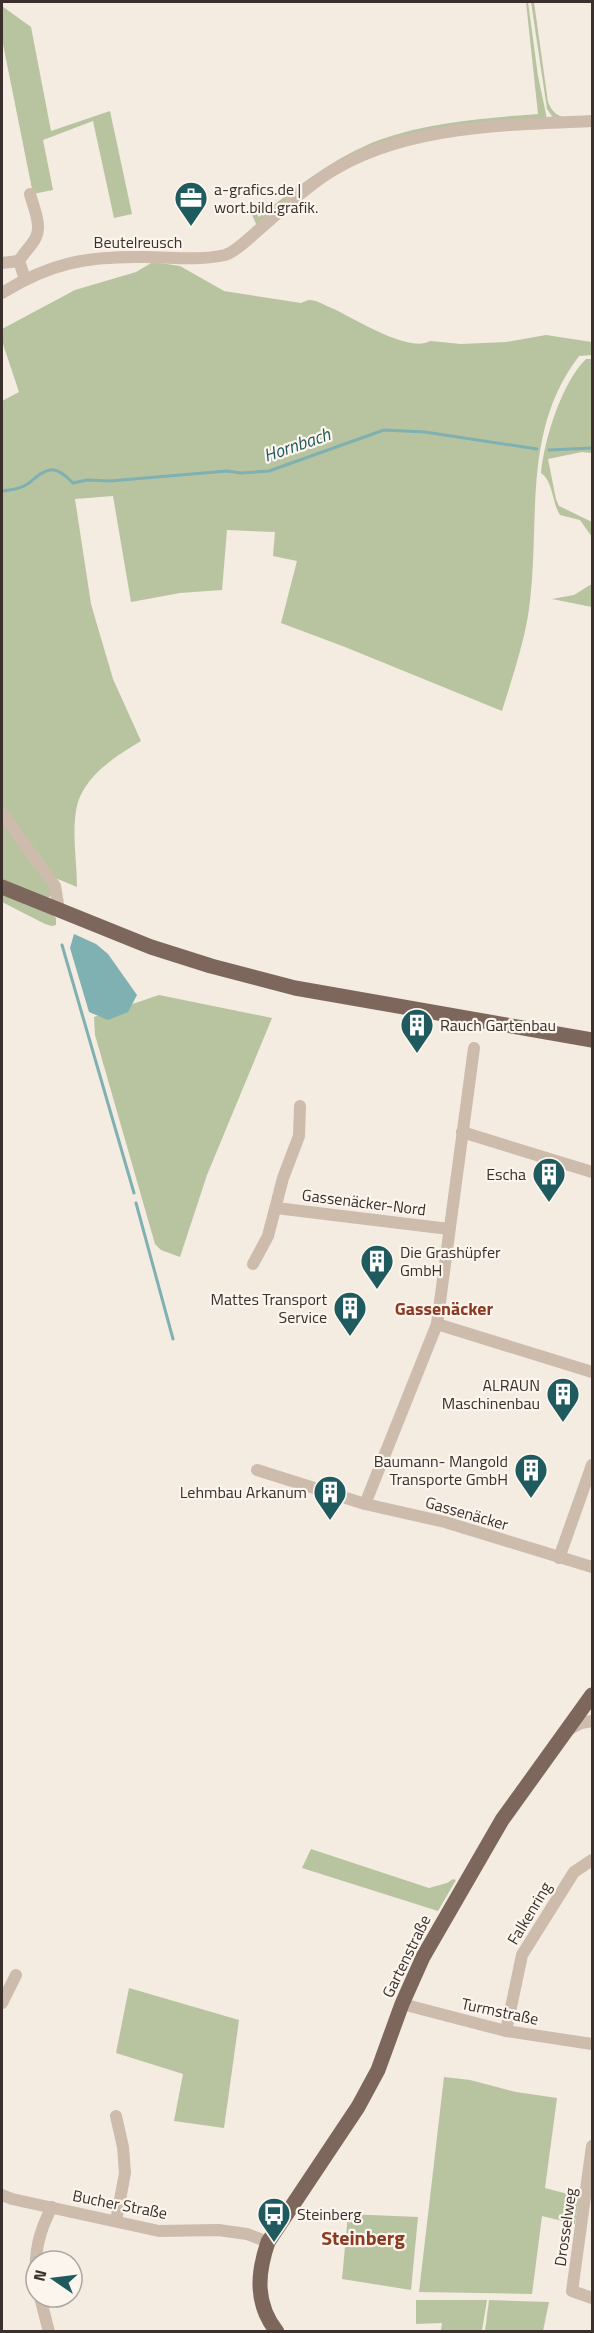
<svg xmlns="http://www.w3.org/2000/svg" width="594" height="2333" font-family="'Titillium Web',sans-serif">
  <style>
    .green { fill: #b8c4a0 }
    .water { fill: #7fb0b2 }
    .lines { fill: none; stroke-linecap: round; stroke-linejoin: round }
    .stream { stroke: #7fb0b2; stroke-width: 3 }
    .minor { stroke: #cdbbac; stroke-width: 12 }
    .major { stroke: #7d675c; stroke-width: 15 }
    .labels { text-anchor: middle; stroke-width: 4.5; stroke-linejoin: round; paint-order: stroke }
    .poi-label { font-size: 16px; fill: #3b302b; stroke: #fbf5ee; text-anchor: end }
    .street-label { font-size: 16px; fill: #3b302b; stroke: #fbf5ee }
    .water-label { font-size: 18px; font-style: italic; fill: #1f5a5e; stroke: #fbf5ee }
    .neighbourhood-label { font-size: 18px; font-weight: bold; fill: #8c3b22; stroke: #fbf5ee }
    .quarter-label { font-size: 20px; font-weight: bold; fill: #8c3b22; stroke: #fbf5ee }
  </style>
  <rect width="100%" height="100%" fill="#f4ebe1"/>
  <g class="green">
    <path d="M 526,2 L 528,2 L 538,76 L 547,119 L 375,148 L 257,226 L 247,204 L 250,204 L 259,217 C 296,187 335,157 379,140 C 429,122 485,118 538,114 Z"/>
    <path d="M 531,2 L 534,2 L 548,102 C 553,114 558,116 570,119 L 554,119 L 547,109 Z"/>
    <path d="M 2,6 L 31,27 L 51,131 L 110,111 L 132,214 L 114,218 L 93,121 L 43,140 L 53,190 L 33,194 L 2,39 Z"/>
    <path d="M 153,262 L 180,266 L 224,291 L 301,303 C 304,302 307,300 310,300 C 315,300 323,304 327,306 C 350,315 407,354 430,341 L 461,344 L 506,342 L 546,335 L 592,342 L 592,355 L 579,356 C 521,432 541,521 529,609 C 524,644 512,678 502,711 L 345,647 L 281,623 L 297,561 L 273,556 L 275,532 L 227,530 L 222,590 L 180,593 L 131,602 L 113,496 L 75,499 L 91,604 L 113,679 L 141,741 C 114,757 81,778 76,811 C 72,836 77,862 77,887 L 53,877 L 2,808 L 2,401 L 19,392 L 2,341 L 2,329 L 75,290 L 136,272 Z"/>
    <path d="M 586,359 L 592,359 L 592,453 L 582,452 L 548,459 L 556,499 L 559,506 L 592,522 L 592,537 L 580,520 L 560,515 C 552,502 553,481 541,473 C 544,440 562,382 586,359 Z"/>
    <path d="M 590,585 L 592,585 L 592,607 L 552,599 L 574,595 Z"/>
    <path d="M 2,819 L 50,887 L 51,896 L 46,899 L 2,882 Z"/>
    <path d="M 2,892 L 48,911 L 56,918 L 56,925 L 52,926 L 45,924 L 2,902 Z"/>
    <path d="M 159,995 L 272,1018 L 207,1175 L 180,1257 L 161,1250 L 155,1244 L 95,1035 L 94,1017 Z"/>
    <path d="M 311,1849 L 429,1888 L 447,1883 L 453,1879 L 456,1880 L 438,1911 L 302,1868 Z"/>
    <path d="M 129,1988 L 239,2020 L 224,2128 L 174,2121 L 183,2074 L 116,2053 Z"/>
    <path d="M 444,2077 L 470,2080 L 516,2092 L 557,2098 L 545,2188 L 579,2197 L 575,2224 L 542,2216 L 532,2294 L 419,2292 Z"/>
    <path d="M 348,2214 L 418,2217 L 411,2290 L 342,2279 Z"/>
    <path d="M 416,2300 L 487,2300 L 482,2331 L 441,2331 L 442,2323 L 416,2324 Z"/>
    <path d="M 489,2300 L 549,2302 L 543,2331 L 485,2331 Z"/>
  </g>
  <path class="water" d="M 74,934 L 96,944 L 108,954 L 137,995 L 128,1012 L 108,1020 L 89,1012 L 70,948 Z"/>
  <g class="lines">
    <g class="stream">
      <path d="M 549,450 L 592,448"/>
      <path d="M 2,491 C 11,490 21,489 29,483 C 47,468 54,463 73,483 L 87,480 L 110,481 L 227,471 L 241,473 L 269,471 L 384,430 L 425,432 L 537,449"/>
      <path d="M 62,945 L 134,1193"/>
      <path d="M 136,1203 L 173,1339"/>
    </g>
    <g class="minor">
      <path d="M 2,263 L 19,261"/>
      <path d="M 25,279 L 19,261 C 24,252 32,246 36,237 C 42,225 33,206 30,194"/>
      <path d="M 2,293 C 50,263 87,256 144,257 C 171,257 198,261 225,255 C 235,252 246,241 254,234 C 277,214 299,193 324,176 C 399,125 505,125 592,121"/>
      <path d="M 2,813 L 55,886 L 59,910"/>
      <path d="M 462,1132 L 592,1172"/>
      <path d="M 276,1208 L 449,1229"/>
      <path d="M 253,1264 L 268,1236 L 283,1178 L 299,1136 L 300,1106"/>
      <path d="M 437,1324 L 592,1372"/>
      <path d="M 257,1470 L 365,1504 L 445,1522 L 592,1567"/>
      <path d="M 365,1504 L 437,1324 L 474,1048"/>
      <path d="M 559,1558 L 592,1465"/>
      <path d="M 568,1730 L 581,1723 L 592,1721"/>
      <path d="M 2,2003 L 16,1975"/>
      <path d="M 402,2004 L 506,2031 L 592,2044"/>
      <path d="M 506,2031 L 522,1955 L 574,1872 L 592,1860"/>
      <path d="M 592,2146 L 572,2291 L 592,2298"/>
      <path d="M 2,2195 L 12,2199 L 159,2231 L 218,2230 L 247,2234 L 268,2242"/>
      <path d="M 116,2221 L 125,2173 L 123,2147 L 116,2116"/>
      <path d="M 36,2280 C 34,2253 39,2231 52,2207"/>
      <path d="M 40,2297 L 49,2332"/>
    </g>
    <g class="major">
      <path d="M 2,887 L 151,947 L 211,966 L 295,988 L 592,1040"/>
      <path d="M 277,2332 C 255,2304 257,2274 268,2242 L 358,2107 L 378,2070 L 402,2004 L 423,1957 L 502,1820 L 592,1695"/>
    </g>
  </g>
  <defs>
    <symbol id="office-pin" viewBox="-11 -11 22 30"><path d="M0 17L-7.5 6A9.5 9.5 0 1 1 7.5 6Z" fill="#1f5a5e" stroke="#fbf5ee"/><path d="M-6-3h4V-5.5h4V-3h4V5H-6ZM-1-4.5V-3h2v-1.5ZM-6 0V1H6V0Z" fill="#fff"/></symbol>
    <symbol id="building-pin" viewBox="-11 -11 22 30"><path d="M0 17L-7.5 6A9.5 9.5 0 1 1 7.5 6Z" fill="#1f5a5e" stroke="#fbf5ee"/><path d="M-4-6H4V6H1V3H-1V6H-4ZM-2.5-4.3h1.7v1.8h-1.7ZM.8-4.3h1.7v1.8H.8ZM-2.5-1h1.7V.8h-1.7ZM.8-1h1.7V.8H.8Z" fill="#fff"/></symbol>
    <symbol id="bus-pin" viewBox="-11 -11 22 30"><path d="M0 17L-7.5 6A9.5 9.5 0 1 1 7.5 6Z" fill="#1f5a5e" stroke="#fbf5ee"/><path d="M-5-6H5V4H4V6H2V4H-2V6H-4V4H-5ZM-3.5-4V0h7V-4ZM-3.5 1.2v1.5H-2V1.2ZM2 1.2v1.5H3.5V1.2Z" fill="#fff"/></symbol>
  </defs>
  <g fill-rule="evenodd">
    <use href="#office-pin" x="172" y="179" width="38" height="52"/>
    <use href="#building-pin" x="398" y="1006" width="38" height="52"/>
    <use href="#building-pin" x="530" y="1155" width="38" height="52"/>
    <use href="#building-pin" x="358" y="1242" width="38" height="52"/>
    <use href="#building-pin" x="331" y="1289" width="38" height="52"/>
    <use href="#building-pin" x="544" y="1375" width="38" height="52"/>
    <use href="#building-pin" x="512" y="1451" width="38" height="52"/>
    <use href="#building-pin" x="311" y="1473" width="38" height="52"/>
    <use href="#bus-pin" x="255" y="2195" width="38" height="52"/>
  </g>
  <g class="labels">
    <g class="poi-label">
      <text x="214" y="195" text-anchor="start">a-grafics.de |<tspan x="214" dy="18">wort.bild.grafik.</tspan></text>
      <text x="440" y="1031" text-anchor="start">Rauch Gartenbau</text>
      <text x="526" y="1180">Escha</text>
      <text x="400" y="1258" text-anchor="start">Die Grashüpfer<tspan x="400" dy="18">GmbH</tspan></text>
      <text x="327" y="1305">Mattes Transport<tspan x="327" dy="18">Service</tspan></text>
      <text x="540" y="1391">ALRAUN<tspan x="540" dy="18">Maschinenbau</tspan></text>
      <text x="508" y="1467">Baumann- Mangold<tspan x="508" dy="18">Transporte GmbH</tspan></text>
      <text x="307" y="1498">Lehmbau Arkanum</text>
      <text x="297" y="2220" text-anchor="start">Steinberg</text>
    </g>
    <g class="street-label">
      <text x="138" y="248">Beutelreusch</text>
      <text transform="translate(364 1202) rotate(7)" y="6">Gassenäcker-Nord</text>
      <text transform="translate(467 1513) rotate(16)" y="6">Gassenäcker</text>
      <text transform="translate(529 1913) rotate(-59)" y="6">Falkenring</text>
      <text transform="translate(406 1956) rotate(-64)" y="6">Gartenstraße</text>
      <text transform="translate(500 2011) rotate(12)" y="6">Turmstraße</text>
      <text transform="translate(120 2204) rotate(11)" y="6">Bucher Straße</text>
      <text transform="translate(565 2227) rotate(-82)" y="6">Drosselweg</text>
    </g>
    <g class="water-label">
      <text transform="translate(297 445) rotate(-19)" y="6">Hornbach</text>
    </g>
    <g class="neighbourhood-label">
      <text x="444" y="1315">Gassenäcker</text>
    </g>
    <g class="quarter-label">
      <text x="363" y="2245">Steinberg</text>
    </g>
  </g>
  <rect width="594" height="2333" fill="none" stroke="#3b302b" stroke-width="6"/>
  <g transform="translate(54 2279) rotate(284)"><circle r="28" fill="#fbf5ee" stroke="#aea6a0" stroke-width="1.5"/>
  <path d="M0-4.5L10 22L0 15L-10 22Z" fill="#1f5a5e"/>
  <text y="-9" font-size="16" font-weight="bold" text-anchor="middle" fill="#3b302b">N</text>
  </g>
</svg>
